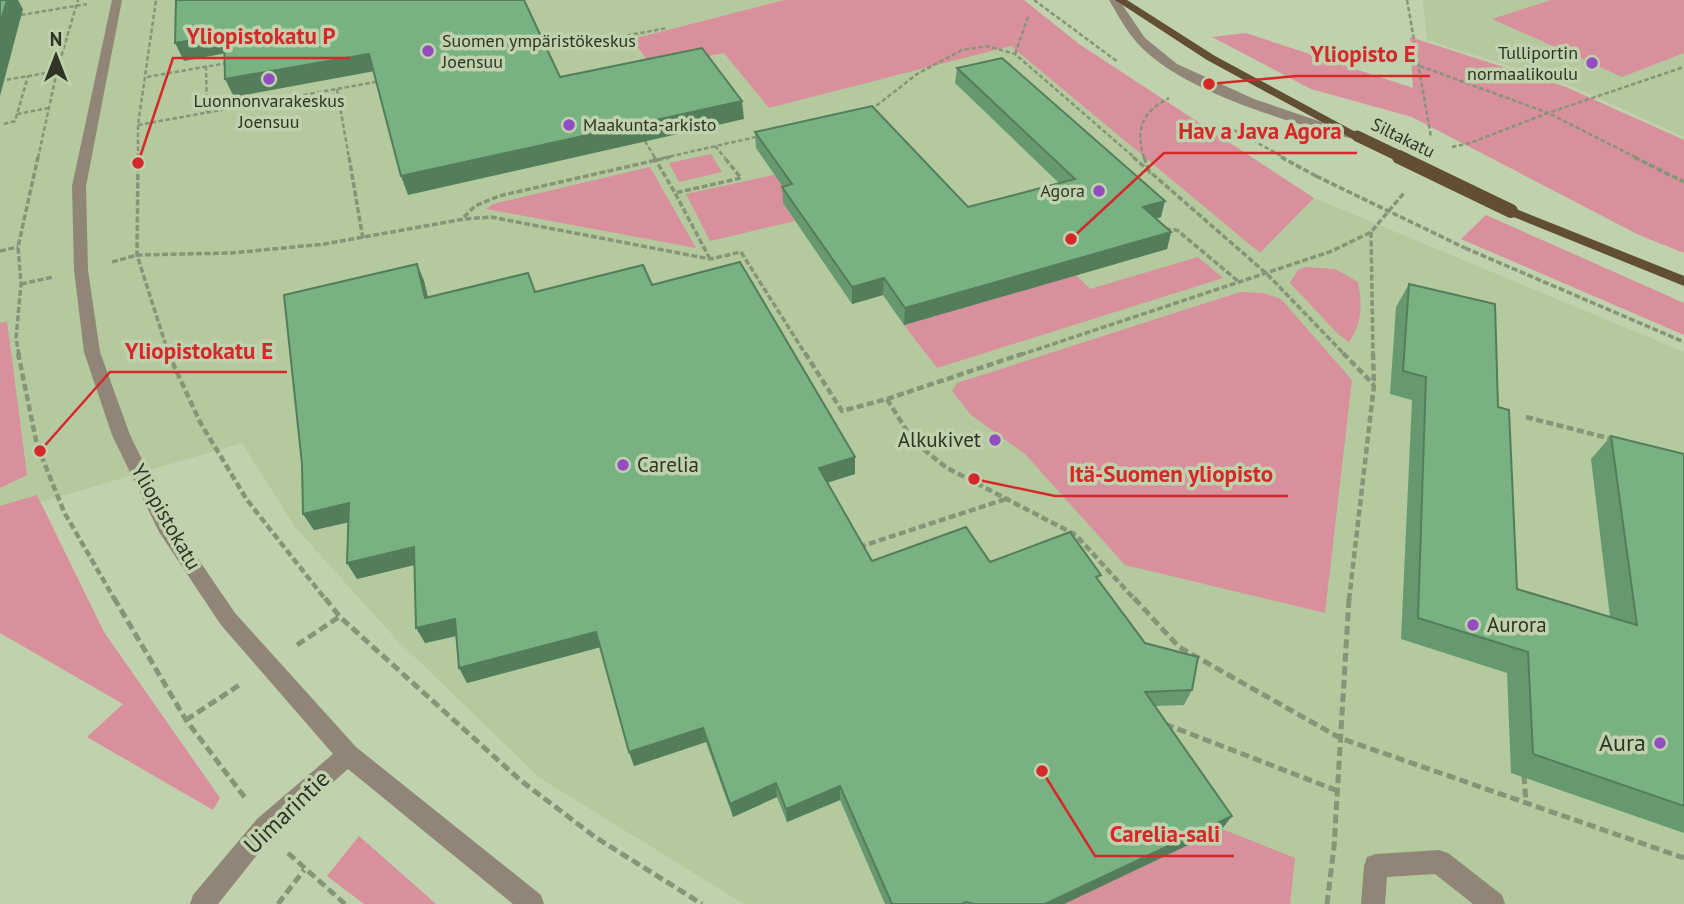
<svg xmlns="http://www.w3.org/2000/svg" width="1684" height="904" font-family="'PT Sans',sans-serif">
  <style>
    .built { fill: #b4c99e }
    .green { fill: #d8919c }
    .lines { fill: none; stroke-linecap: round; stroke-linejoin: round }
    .path-far3 { stroke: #869478; stroke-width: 2.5; stroke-dasharray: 4.5 2.5; stroke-linecap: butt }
    .path-far2 { stroke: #869478; stroke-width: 3.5; stroke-dasharray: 6 2.5; stroke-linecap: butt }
    .path-far1 { stroke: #869478; stroke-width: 4.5; stroke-dasharray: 7 3.5; stroke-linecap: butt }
    .path { stroke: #869478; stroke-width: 5; stroke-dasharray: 9 4.5; stroke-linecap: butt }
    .minor { fill: #918578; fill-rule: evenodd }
    .major { fill: #624d35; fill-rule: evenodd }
    .path-bridge { stroke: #869478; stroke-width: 3.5; stroke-dasharray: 6 2.5; stroke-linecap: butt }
    .major-bridge-far1 { stroke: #624d35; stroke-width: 11 }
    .major-bridge { stroke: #624d35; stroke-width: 14 }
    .wall { fill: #679971 }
    .shaded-wall { fill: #547d5c }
    .building { fill: #78b283; stroke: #547d5c; stroke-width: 2 }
    .poi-dot { fill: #934dc1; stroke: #bfd1ad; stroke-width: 2.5 }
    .labels { text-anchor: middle; stroke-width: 7; stroke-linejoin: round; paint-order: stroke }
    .far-poi-label { font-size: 18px; fill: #2e3526; stroke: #bfd1ad; text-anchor: start }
    .far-street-label { font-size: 18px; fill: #2e3526; stroke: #bfd1ad }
    .poi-label { font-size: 21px; fill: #2e3526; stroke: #bfd1ad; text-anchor: start }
    .street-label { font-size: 21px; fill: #2e3526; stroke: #bfd1ad }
    .near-poi-label { font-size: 24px; fill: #2e3526; stroke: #bfd1ad; text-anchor: end }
    .near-street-label { font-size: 24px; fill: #2e3526; stroke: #bfd1ad }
    .leader { fill: none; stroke: #d62828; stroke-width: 2.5 }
    .callout-dot { fill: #d62828; stroke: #bfd1ad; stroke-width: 2.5 }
    .callout-label { font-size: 23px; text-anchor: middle; font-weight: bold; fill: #d62828; stroke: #bfd1ad; stroke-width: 7; stroke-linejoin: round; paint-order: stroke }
  </style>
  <rect width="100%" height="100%" fill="#bfd1ad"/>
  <g class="built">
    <path d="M 0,0 L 784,0 L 632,39 L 652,67 L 724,52 L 769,108 L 1011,46 L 1260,253 L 1314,198 L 1684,352 L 1684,904 L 744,904 L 540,778 L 397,640 L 295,527 L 242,443 L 0,514 Z"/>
    <path d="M 1423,0 L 1684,0 L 1684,137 L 1572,86 L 1427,40 Z"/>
  </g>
  <g class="green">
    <path d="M 784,0 L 1024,0 L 1079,44 L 1314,198 L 1260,253 L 1011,46 L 769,108 L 724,53 L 652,67 L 632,39 Z"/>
    <path d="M 1551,0 L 1684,0 L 1684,53 L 1622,77 L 1492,19 Z"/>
    <path d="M 1246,33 L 1413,88 L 1410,37 L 1566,87 L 1684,140 L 1684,253 L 1639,235 L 1412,117 L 1311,89 L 1212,37 Z"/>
    <path d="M 711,154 L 722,172 L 679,182 L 669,163 Z"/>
    <path d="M 650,167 L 696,248 L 486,209 L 493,204 Z"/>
    <path d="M 796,170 L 783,203 L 795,221 L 710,241 L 686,194 Z"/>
    <path d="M 1486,215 L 1684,303 L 1684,335 L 1461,239 Z"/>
    <path d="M 1198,257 L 1223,278 L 937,368 L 904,325 L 1076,275 L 1090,289 Z"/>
    <path d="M 1305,267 L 1335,269 L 1358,282 C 1362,305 1363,321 1349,342 L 1338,334 L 1290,283 L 1298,270 Z"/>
    <path d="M 1240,292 L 1263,293 L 1281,299 L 1352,380 L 1325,613 L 1125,565 L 1025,454 L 971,415 L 952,391 L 957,383 Z"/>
    <path d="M 7,321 L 27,475 L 0,488 L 0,323 Z"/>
    <path d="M 37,495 L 104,632 L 220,798 L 213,810 L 87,737 L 123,704 L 0,633 L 0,506 Z"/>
    <path d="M 1222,829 L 1295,858 L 1290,904 L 1064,904 Z"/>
    <path d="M 359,836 L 436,904 L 364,904 L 327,876 Z"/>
  </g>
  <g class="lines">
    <g class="path-far3">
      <path d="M 1034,0 L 1118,62"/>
      <path d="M 1407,0 L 1431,137"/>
      <path d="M 21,15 L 87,4"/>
      <path d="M 544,51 L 667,28"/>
      <path d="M 1015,54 L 1028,17"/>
      <path d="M 206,66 L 207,113"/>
      <path d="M 1420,66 L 1548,113 L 1684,67"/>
      <path d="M 147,77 L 227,63"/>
      <path d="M 0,81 L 57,71"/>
      <path d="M 337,89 L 349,158"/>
      <path d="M 871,110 L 917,74 L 962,50 L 987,46 L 1015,54 L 1135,158"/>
      <path d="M 17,114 L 49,108"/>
      <path d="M 4,124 L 15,121 L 28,76"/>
      <path d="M 138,125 L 381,81"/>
      <path d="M 1234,130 L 1285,158"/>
      <path d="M 645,141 L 655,158"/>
      <path d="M 715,146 L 725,158"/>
      <path d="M 1452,147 L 1470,143 L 1548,113 L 1637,158"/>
      <path d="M 38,158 L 57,71 L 78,0"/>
      <path d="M 138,158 L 138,125 L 156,0"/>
      <path d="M 663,158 L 760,136"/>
      <path d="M 1144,158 C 1135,129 1142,112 1169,98"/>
    </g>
    <g class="path-far2">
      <path d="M 138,157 L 137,255 L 169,355"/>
      <path d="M 349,157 L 363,239"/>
      <path d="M 654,157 L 675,193"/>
      <path d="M 1133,157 L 1267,274 L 1345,355"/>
      <path d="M 1144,157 L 1150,174"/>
      <path d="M 1281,157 L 1316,176"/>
      <path d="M 1634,157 L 1684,182"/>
      <path d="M 464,217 L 475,206 L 499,196 L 670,157"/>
      <path d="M 1165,229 L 1177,230 L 1239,282"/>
      <path d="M 1371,232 L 1373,355"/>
      <path d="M 1465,248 L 1684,342"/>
      <path d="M 0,251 L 18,247"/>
      <path d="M 710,259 L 675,193 L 741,178 L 724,157"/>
      <path d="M 112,262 L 137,255 L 231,253 L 325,244 L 464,219 L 491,217 L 710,259 L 741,252 L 806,355"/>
      <path d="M 21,284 L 53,277"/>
      <path d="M 19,355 L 16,338 L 21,284 L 18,247 L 38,157"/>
      <path d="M 1020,355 L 1332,251 L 1371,232 L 1404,193"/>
    </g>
    <g class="path-far1">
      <path d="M 18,353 L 37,445 L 64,512 L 115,600"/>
      <path d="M 168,353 L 200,422 L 247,500 L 326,600"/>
      <path d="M 805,353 L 842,411 L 887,399 L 1025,353"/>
      <path d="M 1343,353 L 1374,385"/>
      <path d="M 887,399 L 913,441 L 947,468 L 1076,535 L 1135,600"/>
      <path d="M 1526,417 L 1612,439"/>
      <path d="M 859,547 L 1009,498"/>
      <path d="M 1349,600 L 1374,385 L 1373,353"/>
    </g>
    <g class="path">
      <path d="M 114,598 L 186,720 L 246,799"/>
      <path d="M 325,598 L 340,617 L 520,780 L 595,837 L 702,904"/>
      <path d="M 1134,598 L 1179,647 L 1340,738 L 1684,858"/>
      <path d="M 297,645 L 339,617"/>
      <path d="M 186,720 L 241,684"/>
      <path d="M 1165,724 L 1338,791"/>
      <path d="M 1524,775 L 1526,803"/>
      <path d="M 288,853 L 345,904"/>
      <path d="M 278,904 L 304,870"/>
      <path d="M 1327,904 L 1334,847 L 1349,598"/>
    </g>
    <g class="minor">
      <path d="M 112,0 L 122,0 L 86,186 L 88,270 L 100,352 L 130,435 L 173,522 L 235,613 L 356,747 L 541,895 L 544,904 L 513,904 L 348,769 L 273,835 L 218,904 L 190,904 L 193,895 L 257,819 L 333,754 L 221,625 L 159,532 L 112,435 L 84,352 L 74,270 L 72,186 Z"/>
      <path d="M 1109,0 L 1119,0 L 1145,38 L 1177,64 L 1254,99 L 1363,136 L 1357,140 C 1295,124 1188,94 1142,48 C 1128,34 1119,17 1109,0 Z"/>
      <path d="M 1439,850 L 1448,853 L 1502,895 L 1505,904 L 1473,904 L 1435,874 L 1387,877 L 1385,904 L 1361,904 L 1364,866 L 1367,857 L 1376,854 Z"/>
    </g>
    <g class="major">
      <path d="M 1115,0 L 1127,0 L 1215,56 L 1363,136 L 1357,140 L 1353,139 L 1207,60 Z"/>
      <path d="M 1511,207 L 1684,276 L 1684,286 L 1506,214 L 1504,211 Z"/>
    </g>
    <path class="path-bridge" d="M 1316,176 L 1465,248"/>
    <path class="major-bridge-far1" d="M 1357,136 L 1403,158"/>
    <path class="major-bridge" d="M 1399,157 L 1511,211"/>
  </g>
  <g class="wall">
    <path d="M 957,68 L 1161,217 L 1156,219 L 1171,232 L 1167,249 L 904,325 L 883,295 L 852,304 L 783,203 L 782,187 L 783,187 L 756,148 L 755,132 L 968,207 L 1059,183 L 955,83 Z"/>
    <path d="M 417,264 L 424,281 L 428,297 L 652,285 L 855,474 L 827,483 L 872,561 L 990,562 L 1099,582 L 1145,643 L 1192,690 L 1184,705 L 1155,706 L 1222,829 L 1064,904 L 885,904 L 840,800 L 787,822 L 777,797 L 733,817 L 706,742 L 634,766 L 600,647 L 467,683 L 457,636 L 425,643 L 414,565 L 357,579 L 347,563 L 348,522 L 314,530 L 303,514 Z"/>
    <path d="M 1409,284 L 1498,407 L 1517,589 L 1610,617 L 1591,459 L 1611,436 L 1684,454 L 1684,833 L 1511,773 L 1507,673 L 1401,639 L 1412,400 L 1390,394 L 1396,307 Z"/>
  </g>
  <g class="shaded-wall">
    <path d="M 7,0 L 18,0 L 23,9 L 0,96 L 0,24 Z"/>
    <path d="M 224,35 L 232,52 L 184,61 L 175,43 Z"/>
    <path d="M 369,54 L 375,71 L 234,97 L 225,79 Z"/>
    <path d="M 742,101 L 744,119 L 408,195 L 401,176 Z"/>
    <path d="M 1165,201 L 1161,217 L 1139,223 L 1143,207 Z"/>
    <path d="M 1171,232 L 1167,249 L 904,325 L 905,308 Z"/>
    <path d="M 417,264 L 424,281 L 432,315 L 425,298 Z"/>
    <path d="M 884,278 L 883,295 L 852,304 L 852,287 Z"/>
    <path d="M 855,457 L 855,474 L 819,485 L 819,468 Z"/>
    <path d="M 349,503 L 359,520 L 314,530 L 303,514 Z"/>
    <path d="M 414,547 L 422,563 L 357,579 L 347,563 Z"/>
    <path d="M 455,619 L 464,634 L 425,643 L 416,628 Z"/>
    <path d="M 596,632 L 601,647 L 467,683 L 459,668 Z"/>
    <path d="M 703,728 L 706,742 L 634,766 L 629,752 Z"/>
    <path d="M 776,783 L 777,797 L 733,817 L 730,804 Z"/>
    <path d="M 840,786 L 840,800 L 787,822 L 786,809 Z"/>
    <path d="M 1232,816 L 1222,829 L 1064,904 L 1045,904 Z"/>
  </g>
  <g class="building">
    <path d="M 0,0 L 7,0 L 0,24 Z"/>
    <path d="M 176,0 L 524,0 L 560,77 L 702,48 L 742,101 L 401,176 L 369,54 L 225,79 L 224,35 L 175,43 Z"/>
    <path d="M 1002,58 L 1165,201 L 1143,207 L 1171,232 L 905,308 L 884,278 L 852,287 L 782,187 L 792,184 L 755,132 L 872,106 L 968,207 L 1075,179 L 957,68 Z"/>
    <path d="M 740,262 L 855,457 L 819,468 L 872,561 L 966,527 L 990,562 L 1070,532 L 1101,575 L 1096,577 L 1145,643 L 1198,657 L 1192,690 L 1145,692 L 1232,816 L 1045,904 L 974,904 L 966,902 L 962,904 L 892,904 L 840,786 L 786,809 L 776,783 L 730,804 L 703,728 L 629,752 L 596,632 L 459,668 L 455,619 L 416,628 L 414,547 L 347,563 L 349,503 L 303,514 L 302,464 L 284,295 L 417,264 L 425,298 L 528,273 L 535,292 L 643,265 L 652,285 Z"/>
    <path d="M 1409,284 L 1495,304 L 1498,407 L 1509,410 L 1517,589 L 1637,625 L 1611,436 L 1684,454 L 1684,806 L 1533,754 L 1528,652 L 1418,618 L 1426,377 L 1403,371 Z"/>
  </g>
  <g class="poi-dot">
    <circle cx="428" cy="51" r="7"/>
    <circle cx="1592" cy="63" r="7"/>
    <circle cx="269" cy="79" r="7"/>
    <circle cx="569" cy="125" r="7"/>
    <circle cx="1099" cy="191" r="7"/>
    <circle cx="995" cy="440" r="7"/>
    <circle cx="623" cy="465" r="7"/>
    <circle cx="1473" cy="625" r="7"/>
    <circle cx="1660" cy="743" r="7"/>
  </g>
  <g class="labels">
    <g class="far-poi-label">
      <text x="442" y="47">Suomen ympäristökeskus<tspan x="442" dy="21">Joensuu</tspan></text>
      <text x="1578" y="59" text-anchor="end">Tulliportin<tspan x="1578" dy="21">normaalikoulu</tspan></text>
      <text x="269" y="107" text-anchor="middle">Luonnonvarakeskus<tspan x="269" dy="21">Joensuu</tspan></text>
      <text x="583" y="131">Maakunta-arkisto</text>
      <text x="1085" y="197" text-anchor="end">Agora</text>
    </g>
    <g class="far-street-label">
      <text transform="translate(1403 138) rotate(26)" y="6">Siltakatu</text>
    </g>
    <g class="poi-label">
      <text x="981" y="447" text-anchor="end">Alkukivet</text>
      <text x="637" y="472">Carelia</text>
      <text x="1487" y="632">Aurora</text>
    </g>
    <g class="street-label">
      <text transform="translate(166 517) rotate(60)" y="7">Yliopistokatu</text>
    </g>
    <g class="near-poi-label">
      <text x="1646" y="751">Aura</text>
    </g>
    <g class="near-street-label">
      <text transform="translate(287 812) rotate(-44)" y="8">Uimarintie</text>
    </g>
  </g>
  <path class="leader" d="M138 163L173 58H350M1209 84L1296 76H1430M1071 239L1164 153H1357M40 451L110 372H287M974 479L1055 496H1288M1042 771L1095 856H1234"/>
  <g class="callout-dot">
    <circle cx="138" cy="163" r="7"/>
    <circle cx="1209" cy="84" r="7"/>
    <circle cx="1071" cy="239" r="7"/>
    <circle cx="40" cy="451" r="7"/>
    <circle cx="974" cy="479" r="7"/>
    <circle cx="1042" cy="771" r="7"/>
  </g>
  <g class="callout-label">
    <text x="261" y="44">Yliopistokatu P</text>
    <text x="1363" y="62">Yliopisto E</text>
    <text x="1260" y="139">Hav a Java Agora</text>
    <text x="199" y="359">Yliopistokatu E</text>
    <text x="1171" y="482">Itä-Suomen yliopisto</text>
    <text x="1165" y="842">Carelia-sali</text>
  </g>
  <g transform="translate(56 56)" stroke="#bfd1ad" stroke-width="5" paint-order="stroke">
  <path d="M0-5L12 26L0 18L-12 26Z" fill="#2e3526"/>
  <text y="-10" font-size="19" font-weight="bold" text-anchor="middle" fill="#2e3526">N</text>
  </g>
</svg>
